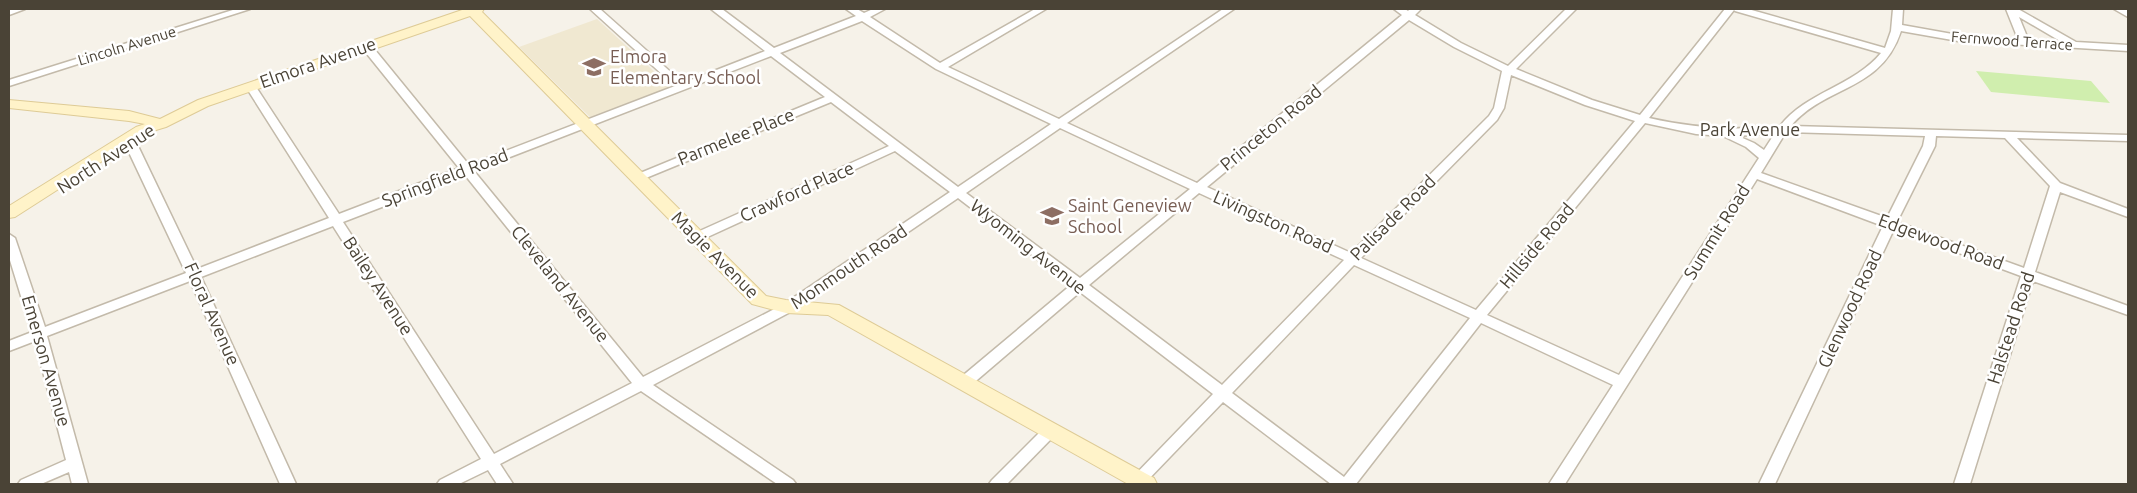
<svg xmlns="http://www.w3.org/2000/svg" width="2137" height="493" font-family="Ubuntu,sans-serif">
  <style>
    .education { fill: #f0e8d1 }
    .green { fill: #d0eeae }
    .lines { fill: none; stroke-linecap: round; stroke-linejoin: round }
    .street-casing { stroke: #c3baaa; stroke-width: 3 }
    .secondary-casing { stroke: #decb96; stroke-width: 2 }
    .street { fill: #fff; fill-rule: evenodd }
    .secondary { fill: #fff3c9; fill-rule: evenodd }
    .labels { text-anchor: middle; stroke-width: 5; stroke-linejoin: round; paint-order: stroke }
    .far-street-label { font-size: 15px; fill: #4a4336; stroke: #fff }
    .education-label { font-size: 18px; fill: #785e54; stroke: #fff; text-anchor: start }
    .street-label { font-size: 18px; fill: #4a4336; stroke: #fff }
  </style>
  <rect width="100%" height="100%" fill="#f6f2e9"/>
  <path class="education" d="M 597,19 L 671,87 L 592,119 L 519,47 Z"/>
  <path class="green" d="M 1976,71 L 2091,81 L 2110,103 L 1991,92 Z"/>
  <g class="lines">
    <defs>
      <g id="street">
        <path d="M 9,9 L 25,9 L 9,15 Z"/>
        <path d="M 236,9 L 250,9 L 9,86 L 9,80 Z"/>
        <path d="M 590,9 L 600,9 L 683,83 L 765,51 L 711,9 L 722,9 L 774,48 L 856,16 L 846,9 L 857,9 L 864,13 L 873,9 L 885,9 L 870,17 L 940,63 L 1035,9 L 1046,9 L 948,67 L 1059,119 L 1223,9 L 1234,9 L 1067,123 L 1197,183 L 1402,15 L 1394,9 L 1405,9 L 1408,11 L 1410,9 L 1421,9 L 1415,15 L 1461,43 L 1508,66 L 1566,9 L 1576,9 L 1516,69 L 1592,100 L 1640,115 L 1725,9 L 1748,9 L 1885,48 L 1891,31 L 1893,9 L 1903,9 L 1902,25 L 1958,35 L 2018,39 L 2006,9 L 2018,9 L 2076,42 L 2128,45 L 2128,51 L 1958,41 L 1901,31 C 1881,92 1825,85 1791,126 L 2128,135 L 2128,141 L 2017,138 L 2060,183 L 2128,209 L 2128,217 L 2060,192 L 2035,272 L 2128,306 L 2128,315 L 2033,281 L 1970,484 L 1954,484 L 2021,276 L 1894,229 L 1775,484 L 1759,484 L 1883,226 L 1757,179 L 1565,484 L 1549,484 L 1613,385 L 1481,323 L 1356,484 L 1331,484 L 1223,402 L 1144,484 L 1127,484 L 1130,480 L 1213,394 L 1080,292 L 970,386 L 965,387 L 960,386 L 958,382 L 960,378 L 1071,285 L 958,198 L 794,310 L 653,385 L 793,480 L 796,484 L 777,484 L 641,391 L 500,464 L 513,484 L 497,484 L 488,470 L 459,484 L 437,484 L 440,480 L 481,459 L 333,226 L 201,277 L 296,484 L 280,484 L 190,281 L 47,336 L 88,484 L 72,484 L 69,472 L 41,484 L 18,484 L 21,480 L 66,460 L 35,341 L 9,351 L 9,341 L 32,332 L 9,257 L 9,234 L 15,238 L 45,327 L 186,273 L 126,146 L 128,144 L 132,143 L 138,146 L 197,269 L 329,218 L 246,87 L 251,84 L 256,87 L 339,214 L 459,168 L 363,49 L 362,47 L 367,44 L 371,45 L 469,165 L 675,86 ZM 1734,10 L 1735,11 L 1881,53 C 1854,86 1806,92 1780,126 C 1735,131 1693,128 1649,118 ZM 2019,17 L 2060,41 L 2028,39 ZM 1409,20 L 1454,47 L 1502,71 L 1494,108 L 1489,116 L 1351,253 L 1207,187 ZM 862,21 L 936,69 L 1051,124 L 958,187 L 780,53 ZM 771,56 L 825,97 L 633,176 L 631,178 L 633,180 L 641,180 L 831,102 L 889,146 L 693,234 L 691,237 L 693,240 L 701,240 L 895,151 L 950,192 L 784,304 L 643,377 L 474,171 ZM 1511,75 L 1585,105 L 1635,121 L 1476,310 L 1361,258 L 1497,120 L 1504,108 ZM 1645,123 L 1696,134 L 1723,136 L 1746,147 L 1759,158 L 1619,375 L 1487,315 ZM 1060,128 L 1190,189 L 1080,278 L 966,193 ZM 1786,132 L 1925,136 L 1923,146 L 1887,218 L 1761,173 ZM 1775,133 L 1764,150 L 1754,143 L 1738,136 ZM 1936,136 L 2005,138 L 2050,186 L 2024,268 L 1897,222 L 1935,146 ZM 465,175 L 632,383 L 494,454 L 343,222 ZM 1199,193 L 1344,260 L 1222,385 L 1089,285 ZM 1354,265 L 1470,318 L 1344,477 L 1232,393 Z"/>
        <path d="M 2114,9 L 2128,10 L 2128,17 Z"/>
        <path d="M 1050,425 L 1055,427 L 1057,431 L 1055,435 L 1007,484 L 989,484 L 992,480 L 1045,427 Z"/>
      </g>
      <path id="secondary" d="M 465,9 L 484,9 L 482,12 L 766,296 L 786,300 L 839,305 L 1154,478 L 1157,484 L 1128,484 L 828,315 L 786,313 L 752,304 L 470,16 L 208,106 L 166,127 L 146,133 L 15,217 L 9,218 L 9,206 L 136,127 L 145,124 L 129,121 L 9,108 L 9,100 L 129,111 L 160,119 L 198,100 Z"/>
    </defs>
    <use href="#street" class="street-casing"/>
    <use href="#secondary" class="secondary-casing"/>
    <use href="#street" class="street"/>
    <use href="#secondary" class="secondary"/>
  </g>
  <defs>
    <symbol id="school-bare" viewBox="-9 -9 18 18"><path d="M0-5L7-2L0 1L-7-2ZM-4 1L0 2.5L4 1V4Q0 6-4 4Z" fill="#8d6e63" stroke="#fff" stroke-width="2.5" paint-order="stroke"/></symbol>
  </defs>
  <g fill-rule="evenodd">
    <use href="#school-bare" x="578" y="51" width="32" height="32"/>
    <use href="#school-bare" x="1036" y="200" width="32" height="32"/>
  </g>
  <g class="labels">
    <g class="far-street-label">
      <text transform="translate(2012 41) rotate(4)" y="5">Fernwood Terrace</text>
      <text transform="translate(127 46) rotate(-17)" y="5">Lincoln Avenue</text>
    </g>
    <g class="education-label">
      <text x="610" y="63">Elmora<tspan x="610" dy="21">Elementary School</tspan></text>
      <text x="1068" y="212">Saint Geneview<tspan x="1068" dy="21">School</tspan></text>
    </g>
    <g class="street-label">
      <text transform="translate(318 63) rotate(-19)" y="6">Elmora Avenue</text>
      <text transform="translate(1271 128) rotate(-39)" y="6">Princeton Road</text>
      <text x="1750" y="136">Park Avenue</text>
      <text transform="translate(736 137) rotate(-22)" y="6">Parmelee Place</text>
      <text transform="translate(106 159) rotate(-33)" y="6">North Avenue</text>
      <text transform="translate(445 178) rotate(-21)" y="6">Springfield Road</text>
      <text transform="translate(797 192) rotate(-24)" y="6">Crawford Place</text>
      <text transform="translate(1393 218) rotate(-45)" y="6">Palisade Road</text>
      <text transform="translate(1273 222) rotate(24)" y="6">Livingston Road</text>
      <text transform="translate(1717 232) rotate(-58)" y="6">Summit Road</text>
      <text transform="translate(1941 242) rotate(20)" y="6">Edgewood Road</text>
      <text transform="translate(1537 246) rotate(-50)" y="6">Hillside Road</text>
      <text transform="translate(1028 247) rotate(38)" y="6">Wyoming Avenue</text>
      <text transform="translate(715 255) rotate(45)" y="6">Magie Avenue</text>
      <text transform="translate(849 267) rotate(-34)" y="6">Monmouth Road</text>
      <text transform="translate(560 284) rotate(51)" y="6">Cleveland Avenue</text>
      <text transform="translate(378 286) rotate(57)" y="6">Bailey Avenue</text>
      <text transform="translate(1850 309) rotate(-65)" y="6">Glenwood Road</text>
      <text transform="translate(212 314) rotate(66)" y="6">Floral Avenue</text>
      <text transform="translate(2011 328) rotate(-72)" y="6">Halstead Road</text>
      <text transform="translate(46 361) rotate(74)" y="6">Emerson Avenue</text>
    </g>
  </g>
  <rect width="2137" height="493" fill="none" stroke="#4a4336" stroke-width="20"/>
</svg>
